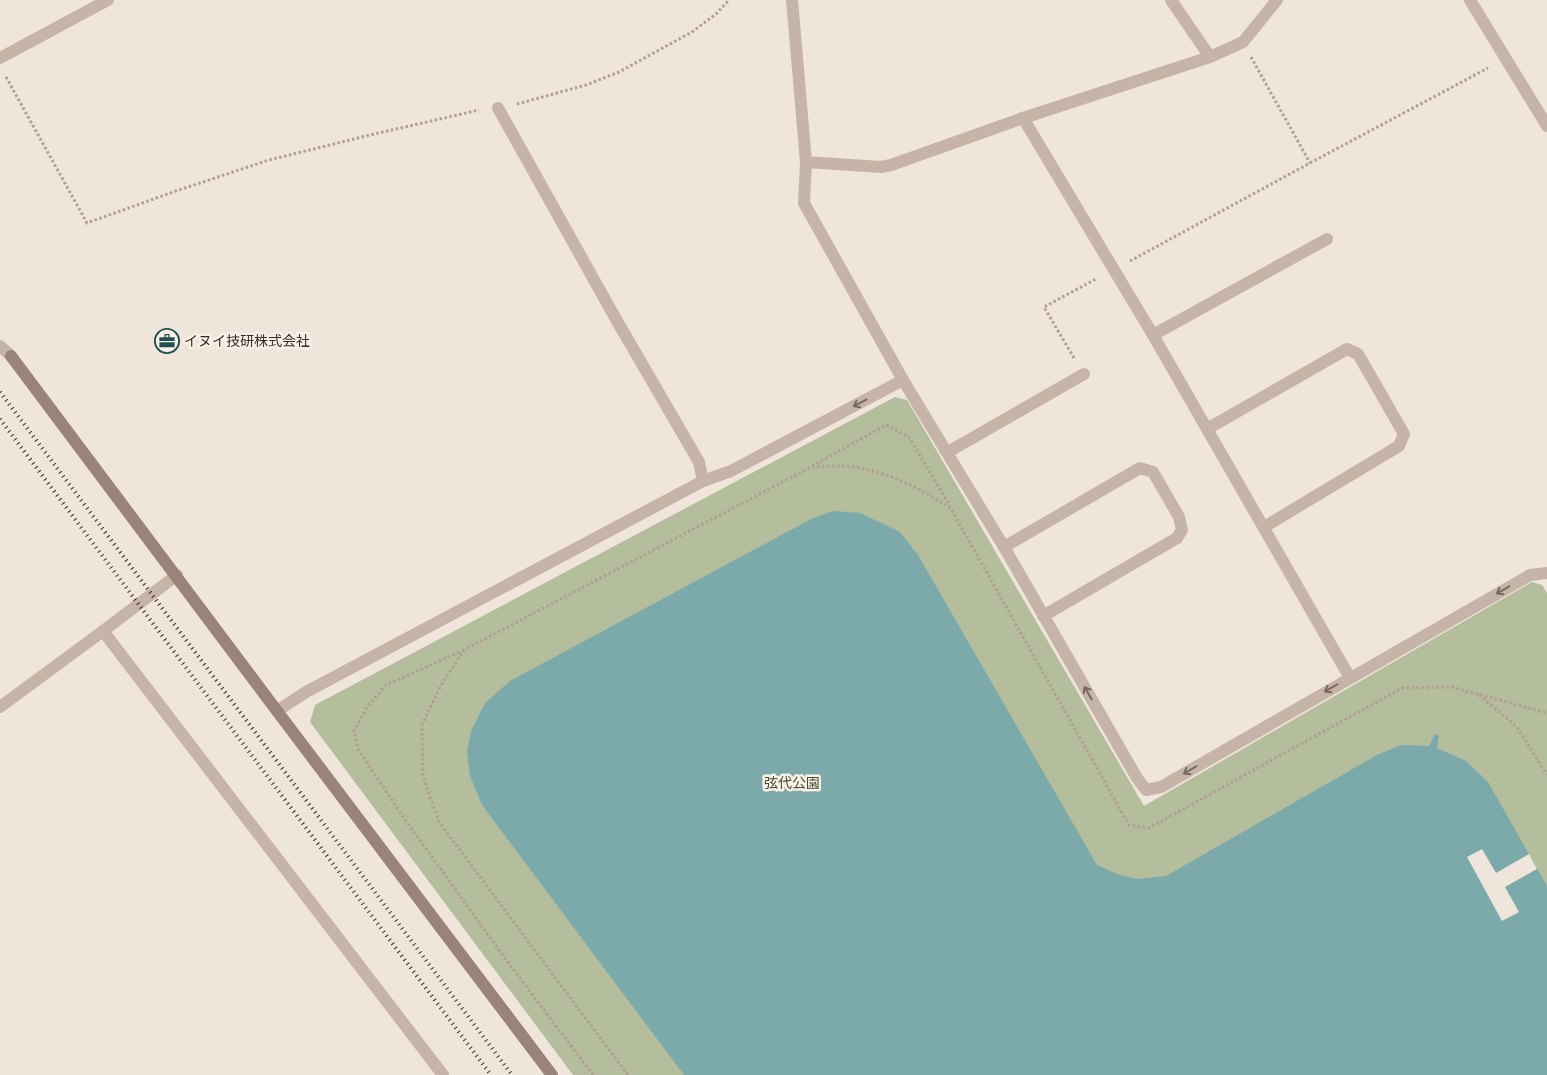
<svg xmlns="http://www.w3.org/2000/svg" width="1547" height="1075" font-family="Roboto,'Noto Sans JP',sans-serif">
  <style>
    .green { fill: #b4bd9c }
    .water { fill: #7caaaa }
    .pier { fill: #efe5db }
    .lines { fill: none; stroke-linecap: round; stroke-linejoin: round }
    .path { stroke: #b29e92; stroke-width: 3; stroke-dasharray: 2.5 2.5; stroke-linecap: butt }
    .lane { stroke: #c7b4a8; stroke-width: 12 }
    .street { stroke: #c7b4a8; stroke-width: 12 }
    .secondary { stroke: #9a8379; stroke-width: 12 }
    .rail { stroke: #342b27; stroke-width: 4; stroke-dasharray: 1 4; stroke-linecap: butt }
    .oneway { stroke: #766961 }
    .labels { text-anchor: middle; stroke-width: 5; stroke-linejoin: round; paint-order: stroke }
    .poi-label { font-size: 14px; fill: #342b27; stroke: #f8efe7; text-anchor: start }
    .park-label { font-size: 14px; fill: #45502d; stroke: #f8efe7 }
  </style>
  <rect width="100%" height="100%" fill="#efe5db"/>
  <path class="green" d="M 895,397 L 907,400 L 1144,806 L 1532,582 L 1542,585 L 1547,593 L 1547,1075 L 573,1075 L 310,722 L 315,705 Z"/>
  <path class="water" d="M 833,511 L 860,513 L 900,532 L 918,555 L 1097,865 L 1117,874 L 1137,879 L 1166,876 L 1377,755 L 1401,745 L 1429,746 L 1435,734 L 1439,736 L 1437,748 L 1466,761 L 1488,782 L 1547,886 L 1547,1075 L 684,1075 L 482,805 L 470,776 L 467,752 L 471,731 L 485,703 L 510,681 L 813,518 Z"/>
  <path class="pier" d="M 1482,849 L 1496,873 L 1529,854 L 1537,869 L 1505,887 L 1519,912 L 1502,921 L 1467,857 Z"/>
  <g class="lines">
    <g class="path">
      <path d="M 1251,57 L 1310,163"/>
      <path d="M 6,77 L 87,223 L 173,192 L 269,160 L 370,135 L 479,110"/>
      <path d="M 517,104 L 586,85 L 619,72 L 692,32 L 716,14 L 729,0"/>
      <path d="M 1130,261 L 1310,163 L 1488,68"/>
      <path d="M 1074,358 L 1044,307 L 1096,279"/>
      <path d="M 812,466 L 886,425 L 909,437 L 950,506"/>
      <path d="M 464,650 L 386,685 L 367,707 L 354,731 L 358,749 L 404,818 L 501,953 L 593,1075"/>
      <path d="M 1479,695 L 1517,727 L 1547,775"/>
      <path d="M 628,1075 L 439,822 L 423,776 L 422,725 L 441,685 L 464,650 L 811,467 C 825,467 840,465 853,467 C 889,472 922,489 951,509 L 1129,825 L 1149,828 L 1402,688 L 1452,687 L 1547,713"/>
    </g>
    <g class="lane">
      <path d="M 1171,0 L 1210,57"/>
      <path d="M 1470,0 L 1547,126"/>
      <path d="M 1153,335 L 1327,239"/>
      <path d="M 1207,429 L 1347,349 L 1358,354 L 1404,434 L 1399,446 L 1264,527"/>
      <path d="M 948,452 L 1084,374"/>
      <path d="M 1004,547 L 1140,468 L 1153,472 L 1179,517 L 1182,530 L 1177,538 L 1043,616"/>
    </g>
    <g class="street">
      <path d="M 792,0 L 806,162 L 804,203 L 903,380 L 1004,547 L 1137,778 L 1146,790 L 1161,787 L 1530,575 L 1547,573"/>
      <path d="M 0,58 L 108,0"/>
      <path d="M 498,108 L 617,321 L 699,462 L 703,481"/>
      <path d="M 1023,118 L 1153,335 L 1350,678"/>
      <path d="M 806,162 L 881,167 L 891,165 L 1023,118 L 1210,57 L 1243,42 L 1277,0"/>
      <path d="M 0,346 L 11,356"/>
      <path d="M 103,631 L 443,1075"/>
      <path d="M 0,707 L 103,631 L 177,575"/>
      <path d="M 277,711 L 306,692 L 703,481 L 731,471 L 903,380"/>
    </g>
    <path class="secondary" d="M 11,356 L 277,711 L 552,1075"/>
    <g class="rail">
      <path d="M 0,392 L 512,1075"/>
      <path d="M 0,419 L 491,1075"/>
    </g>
  </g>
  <defs><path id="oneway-shaft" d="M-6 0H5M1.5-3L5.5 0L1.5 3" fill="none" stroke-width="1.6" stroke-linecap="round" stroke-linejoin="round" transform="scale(1.25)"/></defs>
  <g class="oneway">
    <use href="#oneway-shaft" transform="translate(860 403) rotate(152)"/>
    <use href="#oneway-shaft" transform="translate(1503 590) rotate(150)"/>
    <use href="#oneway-shaft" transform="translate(1331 688) rotate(150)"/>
    <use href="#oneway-shaft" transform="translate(1088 693) rotate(-120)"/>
    <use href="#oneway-shaft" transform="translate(1190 770) rotate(150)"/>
  </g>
  <defs>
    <symbol id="office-ring" viewBox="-11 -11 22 22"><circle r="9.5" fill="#f8efe7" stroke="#205152" stroke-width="1.5"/><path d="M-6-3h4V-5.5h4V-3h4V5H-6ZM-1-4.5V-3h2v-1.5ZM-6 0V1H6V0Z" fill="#205152"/></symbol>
  </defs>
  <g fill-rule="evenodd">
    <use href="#office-ring" x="153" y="327" width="28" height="28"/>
  </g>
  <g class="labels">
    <g class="poi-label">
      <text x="184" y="346">イヌイ技研株式会社</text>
    </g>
    <g class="park-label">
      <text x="792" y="788">弦代公園</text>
    </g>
  </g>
</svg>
